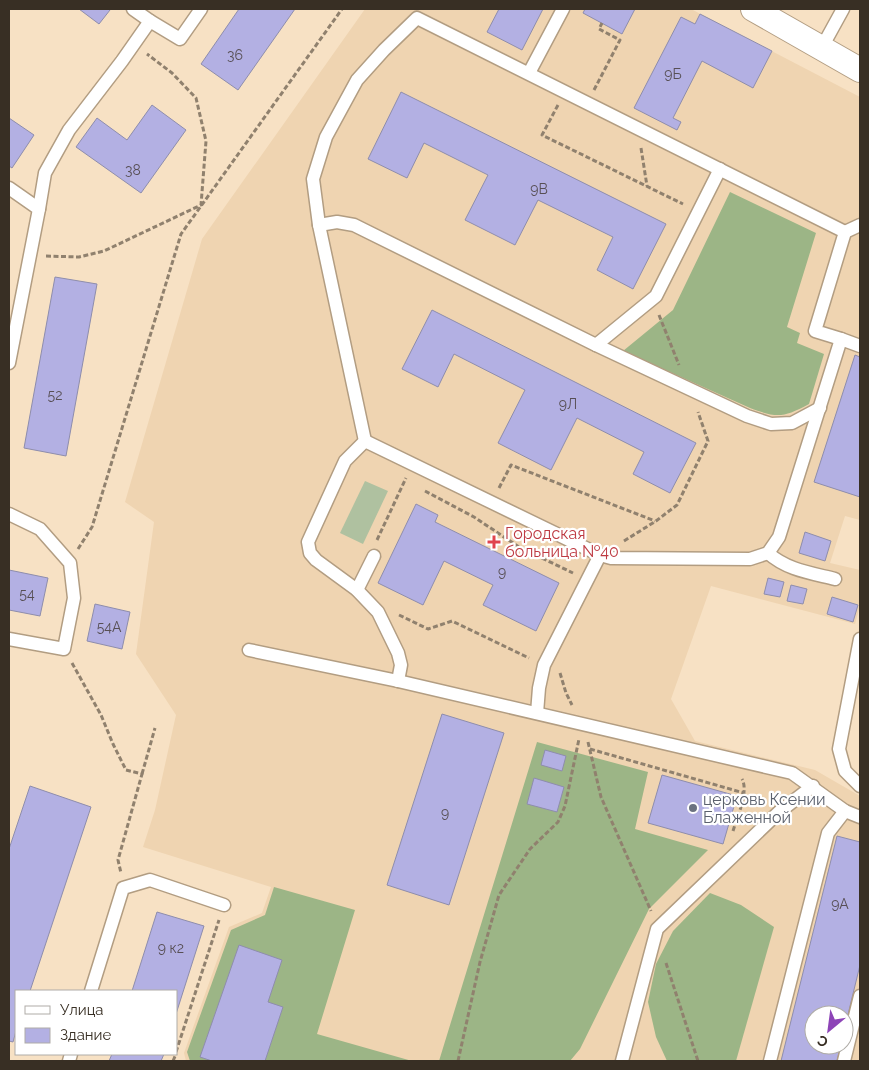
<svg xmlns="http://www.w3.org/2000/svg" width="869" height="1070" font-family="Raleway,sans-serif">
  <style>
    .built { fill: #efd4b1; fill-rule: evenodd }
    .green { fill: #afc1a0 }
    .forest { fill: #9cb586 }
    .building { fill: #b3b0e3; stroke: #8e8dac }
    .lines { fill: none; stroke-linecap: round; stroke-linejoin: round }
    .lane-casing { stroke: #b29d82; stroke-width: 15 }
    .street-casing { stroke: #b29d82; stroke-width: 26 }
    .path { stroke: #90816e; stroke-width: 3; stroke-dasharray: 5 2.5; stroke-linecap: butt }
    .lane { stroke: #fff; stroke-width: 12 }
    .street { stroke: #fff; stroke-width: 24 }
    .health-dot { fill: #e0444e; stroke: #fff; stroke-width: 2 }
    .worship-dot { fill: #6b7280; stroke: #fff; stroke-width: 2 }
    .labels { text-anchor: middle; stroke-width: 4.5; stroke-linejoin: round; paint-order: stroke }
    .number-label { font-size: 14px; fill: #574f54 }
    .health-label { font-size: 16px; fill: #be3a42; stroke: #fff; text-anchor: start }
    .worship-label { font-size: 16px; fill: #5b616d; stroke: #fff; text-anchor: start }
  </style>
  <rect width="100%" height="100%" fill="#f7e1c4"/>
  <path class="built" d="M 365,9 L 691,9 L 860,97 L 860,520 L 845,516 L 830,563 L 860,570 L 860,606 L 855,624 L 711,586 L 671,699 L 695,741 L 815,770 L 860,796 L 860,1061 L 186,1061 L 184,1053 L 229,927 L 262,913 L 271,887 L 143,847 L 155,810 L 176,715 L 136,654 L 154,522 L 125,502 L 202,239 ZM 814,1015 L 844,1015 L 844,1045 L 814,1045 Z"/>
  <path class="green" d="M 365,481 L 388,491 L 363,544 L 340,533 Z"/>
  <g class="forest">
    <path d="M 730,192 L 816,233 L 787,327 L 800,333 L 797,343 L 824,354 L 809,404 C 783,418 777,418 750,408 L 623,351 L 673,310 Z"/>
    <path d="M 537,742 L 648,772 L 635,829 L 708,850 L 649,909 L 580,1049 L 570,1061 L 439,1061 Z"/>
    <path d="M 274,887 L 355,910 L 317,1034 L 412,1061 L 190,1061 L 187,1052 L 231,930 L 265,915 Z"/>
    <path d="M 710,893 L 741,905 L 774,927 L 736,1061 L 667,1061 L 656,1037 L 648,1002 L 656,964 L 673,931 Z"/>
  </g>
  <g class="building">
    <path d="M 79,9 L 108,9 L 110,10 L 99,24 Z"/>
    <path d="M 239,9 L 295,9 L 238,90 L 201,64 Z"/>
    <path d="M 499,9 L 543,9 L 522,50 L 487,32 Z"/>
    <path d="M 585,9 L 635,9 L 622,34 L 583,13 Z"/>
    <path d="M 700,14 L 772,51 L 753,88 L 702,61 L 673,118 L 681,122 L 677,130 L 634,108 L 681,17 L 695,24 Z"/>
    <path d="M 401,92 L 666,224 L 633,289 L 597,270 L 613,237 L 538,200 L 515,245 L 465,220 L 488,175 L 424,143 L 407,178 L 368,159 Z"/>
    <path d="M 152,105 L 186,130 L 141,193 L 76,147 L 97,118 L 127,140 Z"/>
    <path d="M 9,118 L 34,135 L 12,168 L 9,166 Z"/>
    <path d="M 55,277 L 97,284 L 66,456 L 24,448 Z"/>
    <path d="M 432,310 L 696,443 L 670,493 L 633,474 L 644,452 L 577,418 L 551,470 L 498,443 L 525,390 L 454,354 L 438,387 L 402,369 Z"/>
    <path d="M 855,355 L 860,357 L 860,497 L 814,482 Z"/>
    <path d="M 416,504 L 438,515 L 435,522 L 559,583 L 536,631 L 483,605 L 493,585 L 444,561 L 423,605 L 378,583 Z"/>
    <path d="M 805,532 L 831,541 L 825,561 L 799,553 Z"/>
    <path d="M 9,570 L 48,578 L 40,616 L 9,610 Z"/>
    <path d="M 768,578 L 784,582 L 780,597 L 764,594 Z"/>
    <path d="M 791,585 L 807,589 L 803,604 L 787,601 Z"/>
    <path d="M 832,597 L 858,605 L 853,622 L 827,614 Z"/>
    <path d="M 95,604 L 130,612 L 122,649 L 87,641 Z"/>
    <path d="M 442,714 L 504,733 L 449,905 L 387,885 Z"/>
    <path d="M 545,750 L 566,756 L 562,771 L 541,765 Z"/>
    <path d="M 662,775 L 737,796 L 723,844 L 648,823 Z"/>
    <path d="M 534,778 L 564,787 L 557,812 L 527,804 Z"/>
    <path d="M 30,786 L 91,807 L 30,991 L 16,991 L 16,1031 L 13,1042 L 9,1041 L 9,849 Z"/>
    <path d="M 837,836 L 860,842 L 860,965 L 844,1031 L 844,1015 L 814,1015 L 814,1045 L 841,1045 L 837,1061 L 781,1061 Z"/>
    <path d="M 157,912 L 204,926 L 176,1014 L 176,991 L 132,991 Z"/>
    <path d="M 239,945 L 282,960 L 268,1002 L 283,1007 L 265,1061 L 212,1061 L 200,1057 Z"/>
    <path d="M 112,1054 L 164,1054 L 161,1061 L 109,1061 Z"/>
  </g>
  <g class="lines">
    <defs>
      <g id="lane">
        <path d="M 133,9 L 150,21"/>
        <path d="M 821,49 L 843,9"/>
        <path d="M 529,73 L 563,9"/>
        <path d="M 9,188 L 39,209 L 9,363"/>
        <path d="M 39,209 L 45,173 L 69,130 L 122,61 L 150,21 L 180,39 L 201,9"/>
        <path d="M 319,225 L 337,222 L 354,225 L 596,345 L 656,296 L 720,169"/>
        <path d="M 845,232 L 860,225"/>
        <path d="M 841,339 L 860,346"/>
        <path d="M 596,345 L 747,416 L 771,424 L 792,423 L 820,408"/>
        <path d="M 365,441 L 319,225 L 313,179 L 326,137 L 357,80 L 384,50 L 417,18 L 845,232 L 815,331 L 841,339 L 779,537 L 768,553 L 750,559 L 611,558 L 600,555"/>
        <path d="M 9,514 L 40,529 L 70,563 L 74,598 L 64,649 L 9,639"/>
        <path d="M 768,553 C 787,570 811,573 835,579"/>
        <path d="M 357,590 L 374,556"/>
        <path d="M 860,639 L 839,749 L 845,771 L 860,786"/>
        <path d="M 249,650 L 398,681 L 792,773 L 845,811 L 860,817"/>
        <path d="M 398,681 L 401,665 L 398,653 L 378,612 L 357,590 L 316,560 L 310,553 L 308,542 L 345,461 L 365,441 L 600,555 L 544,665 L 539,688 L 537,713"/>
        <path d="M 91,991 L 123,888 L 150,880 L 224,905"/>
        <path d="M 69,1061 L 71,1054"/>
        <path d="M 622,1061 L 657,929 L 779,812 L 813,786"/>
        <path d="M 770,1061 L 828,833 L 845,811"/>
        <path d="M 844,1061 L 860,996"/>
      </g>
      <path id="street" d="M 753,9 L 860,70"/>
    </defs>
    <use href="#lane" class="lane-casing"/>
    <use href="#street" class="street-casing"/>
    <g class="path">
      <path d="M 594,90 L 620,40 L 599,29 L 602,23"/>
      <path d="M 558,105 L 542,135 L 683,204"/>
      <path d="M 641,148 L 647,186"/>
      <path d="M 46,256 L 79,257 L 104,251 L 201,205 L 206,141 L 196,98 L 172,73 L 147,54"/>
      <path d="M 659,315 L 679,365"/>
      <path d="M 499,488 L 511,465 L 655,521"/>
      <path d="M 425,491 L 474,517 L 519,547 L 573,573"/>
      <path d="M 377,540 L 406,478"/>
      <path d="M 624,541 L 656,521 L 677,505 L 708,441 L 698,412"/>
      <path d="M 78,549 L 92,527 L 181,234 L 342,9"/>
      <path d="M 399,615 L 428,629 L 452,621 L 529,658"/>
      <path d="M 72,663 L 101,715 L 113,744 L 126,770 L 142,774 L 118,860 L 121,873"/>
      <path d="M 560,673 L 566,693 L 572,705"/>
      <path d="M 588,742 L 601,797 L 651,911"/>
      <path d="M 590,749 L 744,793"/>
      <path d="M 142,774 L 155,728"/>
      <path d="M 733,831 C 737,818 749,791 742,779"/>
      <path d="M 666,963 L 698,1061"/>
      <path d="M 176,1052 L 219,920"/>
      <path d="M 173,1061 L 176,1054"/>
      <path d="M 458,1061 L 480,962 L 499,895 L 530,849 L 558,822 L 565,806 L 579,739"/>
    </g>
    <use href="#lane" class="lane"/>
    <use href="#street" class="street"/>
  </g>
  <path class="health-dot" d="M491.5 534.5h5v5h5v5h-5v5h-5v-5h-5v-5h5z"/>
  <circle class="worship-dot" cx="693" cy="808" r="5"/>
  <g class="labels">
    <g class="number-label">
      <text x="235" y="60">36</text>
      <text x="673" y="79">9Б</text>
      <text x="133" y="175">38</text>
      <text x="539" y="194">9В</text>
      <text x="55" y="400">52</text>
      <text x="568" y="409">9Л</text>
      <text x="502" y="577">9</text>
      <text x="27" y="599">54</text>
      <text x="109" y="632">54А</text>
      <text x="445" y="818">9</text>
      <text x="840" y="909">9А</text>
      <text x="171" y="953">9 к2</text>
    </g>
    <g class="health-label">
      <text x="505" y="539">Городская<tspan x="505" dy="18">больница №40</tspan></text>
    </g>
    <g class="worship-label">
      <text x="703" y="805">церковь Ксении<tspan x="703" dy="18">Блаженной</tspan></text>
    </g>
  </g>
  <rect width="869" height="1070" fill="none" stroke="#382f24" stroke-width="20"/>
  <rect x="15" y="990" width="162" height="65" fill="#ffffff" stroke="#afaca7"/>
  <rect x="25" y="1006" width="25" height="8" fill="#ffffff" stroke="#afaca7"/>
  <text x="60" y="1015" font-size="15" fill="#382f24">Улица</text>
  <rect x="25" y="1028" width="25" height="15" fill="#b3b0e3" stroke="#afaca7"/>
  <text x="60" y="1040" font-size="15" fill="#382f24">Здание</text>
  <g transform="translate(829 1030) rotate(209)"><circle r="24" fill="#ffffff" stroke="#afaca7"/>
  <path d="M0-4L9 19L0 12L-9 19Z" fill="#8d44b7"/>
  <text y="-8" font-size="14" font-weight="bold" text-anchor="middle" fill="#382f24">С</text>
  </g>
</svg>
